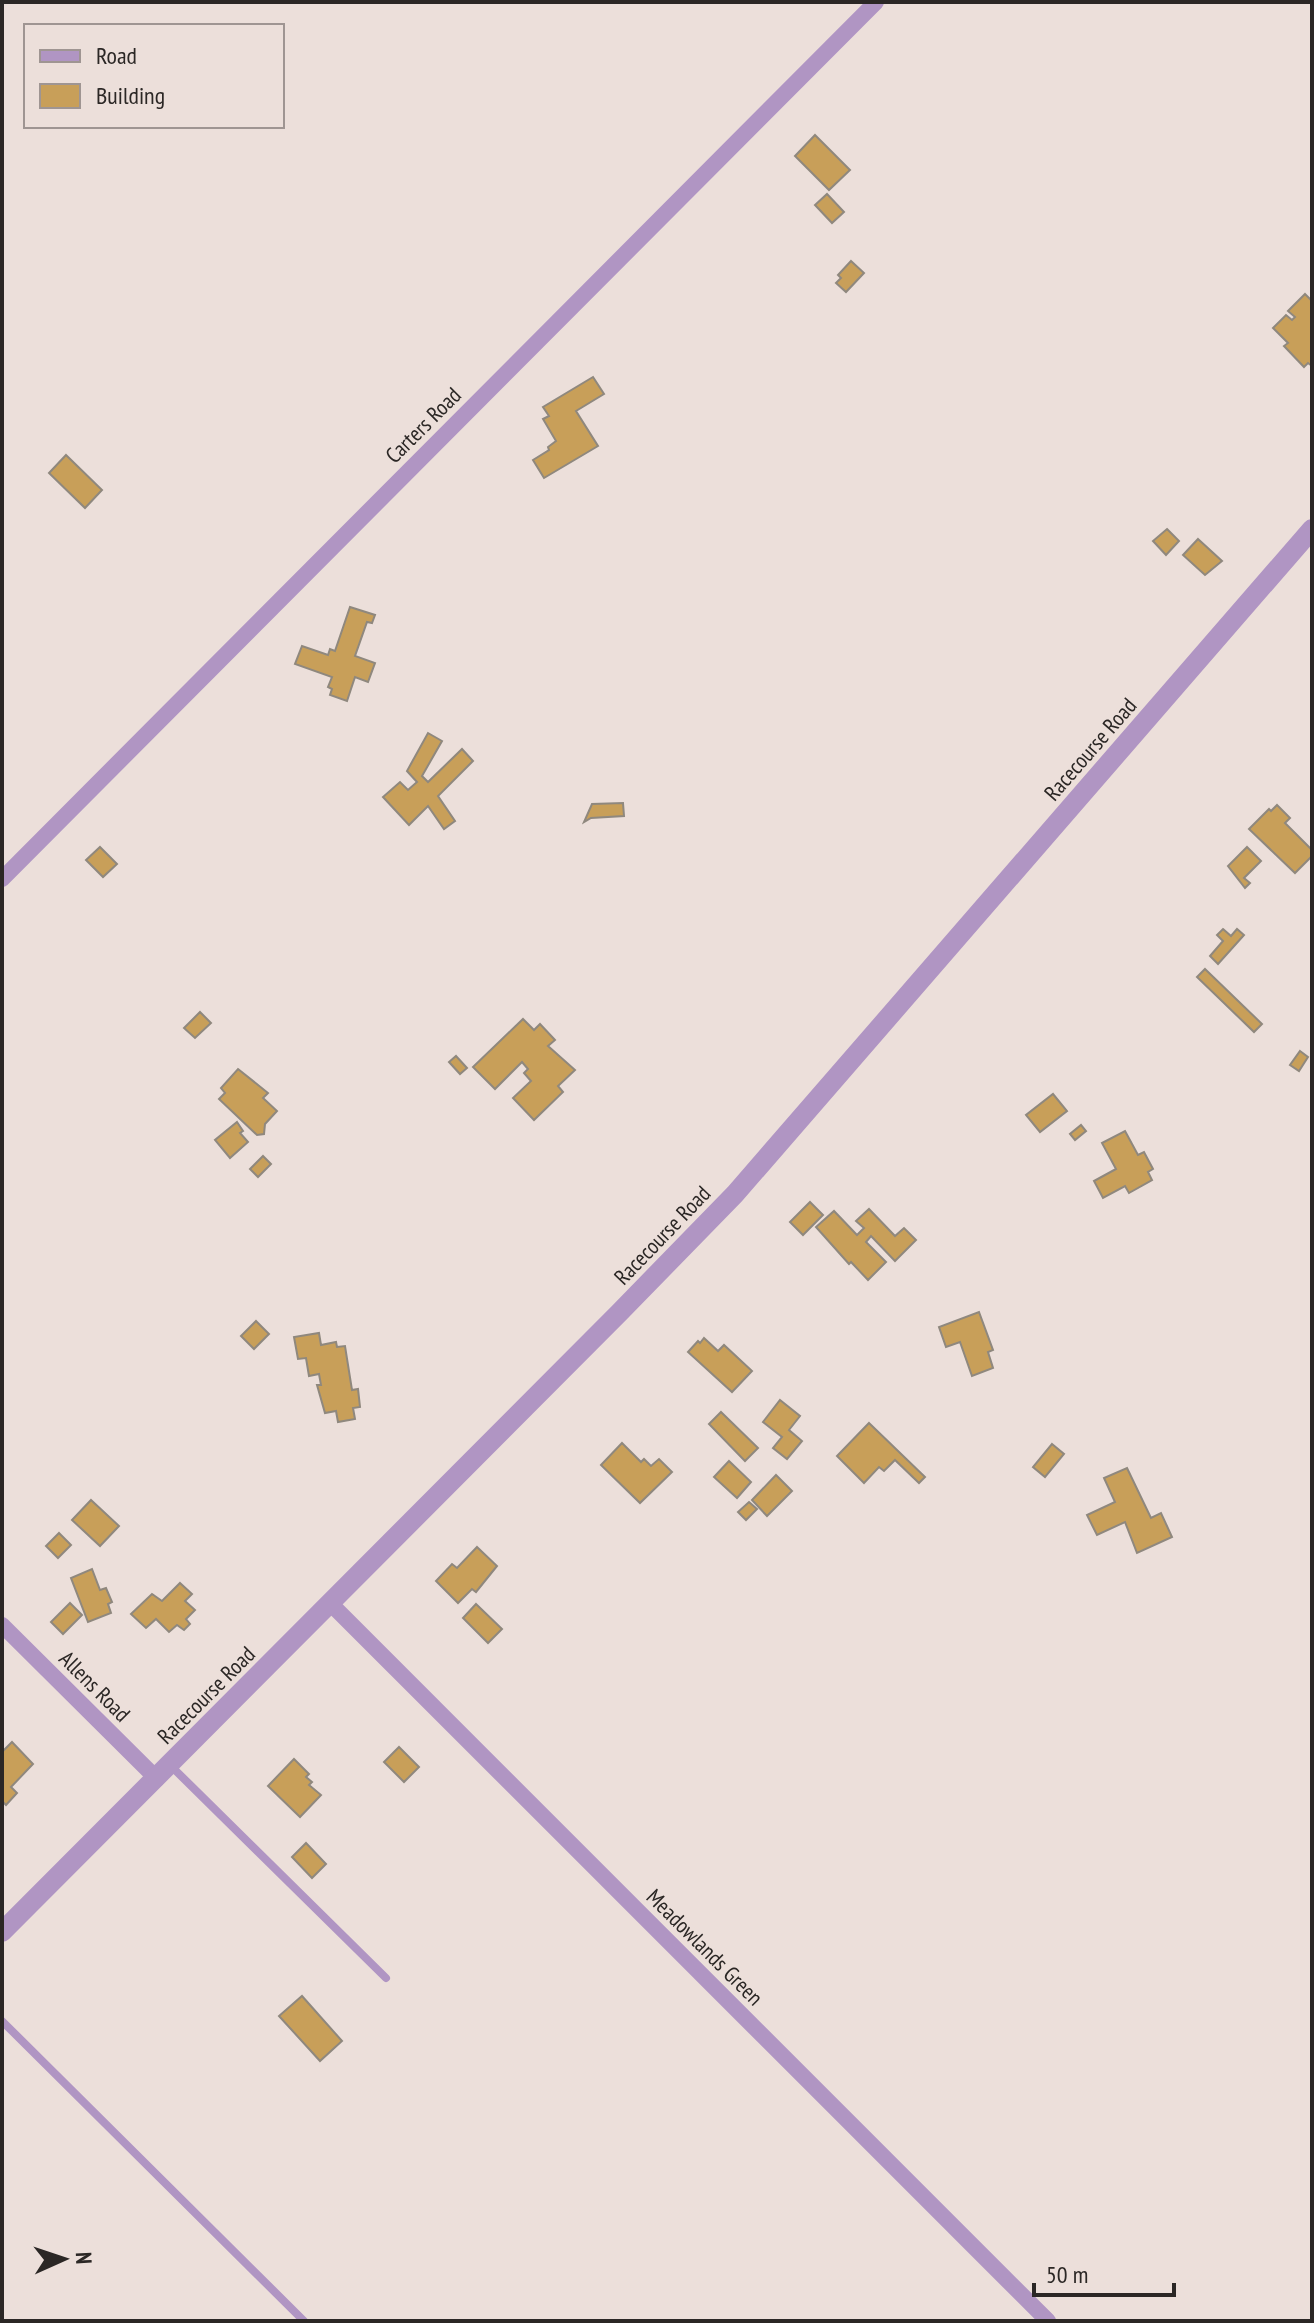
<svg xmlns="http://www.w3.org/2000/svg" width="1314" height="2323" font-family="'PT Sans Narrow',sans-serif">
  <style>
    .building { fill: #c89f59; stroke: #8f887e; stroke-width: 2 }
    .lines { fill: none; stroke-linecap: round; stroke-linejoin: round }
    .service { stroke: #b095c3; stroke-width: 8 }
    .minor { stroke: #b095c3; stroke-width: 16 }
    .tertiary { stroke: #b095c3; stroke-width: 20 }
    .labels { text-anchor: middle; stroke-width: 7; stroke-linejoin: round; paint-order: stroke }
    .street-label { font-size: 22px; fill: #2b2725; stroke: #ecdfda }
  </style>
  <rect width="100%" height="100%" fill="#ecdfda"/>
  <g class="building">
    <path d="M 815,135 L 850,170 L 829,190 L 795,156 Z"/>
    <path d="M 827,194 L 844,212 L 832,223 L 815,205 Z"/>
    <path d="M 851,261 L 864,273 L 846,292 L 836,283 L 841,278 L 838,275 Z"/>
    <path d="M 1305,294 L 1312,301 L 1312,366 L 1308,363 L 1304,367 L 1284,346 L 1288,343 L 1273,328 L 1286,315 L 1292,320 L 1295,317 L 1288,311 Z"/>
    <path d="M 593,377 L 604,394 L 576,411 L 598,446 L 544,478 L 533,460 L 549,450 L 548,447 L 556,441 L 543,419 L 549,416 L 543,407 Z"/>
    <path d="M 66,455 L 102,490 L 85,508 L 49,473 Z"/>
    <path d="M 1167,529 L 1179,541 L 1166,555 L 1153,541 Z"/>
    <path d="M 1198,539 L 1222,561 L 1205,575 L 1183,555 Z"/>
    <path d="M 350,607 L 375,615 L 372,623 L 367,622 L 355,656 L 375,663 L 368,682 L 355,677 L 347,701 L 330,695 L 332,689 L 328,687 L 332,677 L 295,664 L 302,646 L 328,655 L 330,649 L 335,651 Z"/>
    <path d="M 428,733 L 442,741 L 422,776 L 428,782 L 462,749 L 473,761 L 438,796 L 455,821 L 444,829 L 428,806 L 409,825 L 383,797 L 400,782 L 408,790 L 417,782 L 407,771 Z"/>
    <path d="M 623,803 L 624,816 L 591,818 L 584,822 L 592,804 Z"/>
    <path d="M 1277,805 L 1290,818 L 1285,823 L 1312,850 L 1312,856 L 1295,873 L 1249,829 L 1269,809 L 1271,811 Z"/>
    <path d="M 100,847 L 117,864 L 103,877 L 86,860 Z"/>
    <path d="M 1247,847 L 1261,861 L 1244,878 L 1250,883 L 1245,888 L 1228,866 Z"/>
    <path d="M 1223,929 L 1231,936 L 1237,929 L 1244,935 L 1218,964 L 1210,956 L 1223,941 L 1217,935 Z"/>
    <path d="M 1205,969 L 1262,1024 L 1254,1032 L 1197,977 Z"/>
    <path d="M 200,1012 L 211,1023 L 195,1038 L 184,1028 Z"/>
    <path d="M 523,1019 L 534,1030 L 540,1024 L 555,1040 L 548,1046 L 575,1070 L 558,1086 L 563,1092 L 534,1120 L 513,1098 L 531,1081 L 524,1073 L 528,1069 L 522,1062 L 495,1089 L 473,1067 Z"/>
    <path d="M 1300,1051 L 1308,1057 L 1299,1071 L 1290,1065 Z"/>
    <path d="M 456,1056 L 467,1068 L 460,1074 L 449,1062 Z"/>
    <path d="M 238,1069 L 268,1093 L 263,1098 L 277,1111 L 265,1124 L 264,1134 L 257,1135 L 219,1099 L 225,1093 L 221,1088 Z"/>
    <path d="M 1053,1094 L 1067,1111 L 1040,1132 L 1026,1115 Z"/>
    <path d="M 237,1122 L 243,1131 L 240,1133 L 248,1142 L 230,1158 L 215,1140 Z"/>
    <path d="M 1081,1125 L 1086,1131 L 1075,1140 L 1070,1134 Z"/>
    <path d="M 1125,1131 L 1138,1155 L 1144,1152 L 1153,1169 L 1148,1172 L 1152,1180 L 1129,1193 L 1125,1186 L 1103,1198 L 1094,1181 L 1116,1169 L 1102,1143 Z"/>
    <path d="M 263,1156 L 271,1164 L 258,1177 L 250,1169 Z"/>
    <path d="M 810,1202 L 823,1215 L 803,1235 L 790,1222 Z"/>
    <path d="M 869,1209 L 895,1236 L 904,1228 L 916,1240 L 895,1261 L 871,1236 L 866,1242 L 886,1262 L 868,1280 L 851,1262 L 849,1264 L 816,1227 L 834,1211 L 857,1235 L 864,1228 L 856,1221 Z"/>
    <path d="M 979,1312 L 993,1350 L 988,1352 L 993,1368 L 972,1376 L 960,1342 L 946,1347 L 939,1327 Z"/>
    <path d="M 256,1321 L 269,1334 L 254,1349 L 241,1336 Z"/>
    <path d="M 319,1333 L 321,1345 L 336,1342 L 337,1347 L 345,1346 L 352,1390 L 358,1389 L 360,1407 L 353,1408 L 355,1419 L 338,1422 L 336,1411 L 325,1413 L 317,1385 L 321,1385 L 319,1374 L 309,1376 L 306,1358 L 298,1359 L 294,1337 Z"/>
    <path d="M 704,1338 L 718,1351 L 724,1345 L 752,1371 L 732,1392 L 688,1352 L 698,1341 L 700,1343 Z"/>
    <path d="M 780,1400 L 800,1416 L 789,1430 L 802,1441 L 787,1459 L 773,1448 L 782,1437 L 763,1422 Z"/>
    <path d="M 721,1412 L 758,1448 L 745,1461 L 709,1424 Z"/>
    <path d="M 869,1423 L 925,1477 L 919,1483 L 895,1460 L 884,1471 L 879,1467 L 864,1483 L 837,1456 Z"/>
    <path d="M 622,1443 L 641,1462 L 644,1459 L 651,1466 L 659,1459 L 672,1472 L 640,1503 L 601,1465 Z"/>
    <path d="M 1052,1444 L 1064,1454 L 1045,1477 L 1033,1467 Z"/>
    <path d="M 729,1461 L 751,1482 L 737,1498 L 714,1477 Z"/>
    <path d="M 1127,1468 L 1151,1518 L 1161,1513 L 1172,1537 L 1137,1553 L 1125,1522 L 1097,1535 L 1087,1515 L 1115,1502 L 1104,1478 Z"/>
    <path d="M 776,1475 L 792,1491 L 767,1516 L 752,1500 Z"/>
    <path d="M 91,1500 L 119,1526 L 100,1546 L 72,1520 Z"/>
    <path d="M 749,1502 L 757,1509 L 746,1520 L 738,1512 Z"/>
    <path d="M 59,1533 L 71,1545 L 58,1558 L 46,1546 Z"/>
    <path d="M 477,1547 L 497,1566 L 476,1592 L 472,1589 L 458,1603 L 436,1581 L 452,1564 L 457,1568 Z"/>
    <path d="M 92,1569 L 100,1590 L 106,1588 L 112,1602 L 108,1604 L 111,1613 L 88,1622 L 71,1578 Z"/>
    <path d="M 180,1583 L 192,1594 L 185,1601 L 195,1610 L 186,1619 L 190,1624 L 184,1630 L 177,1625 L 169,1632 L 156,1619 L 146,1628 L 131,1614 L 152,1594 L 162,1601 Z"/>
    <path d="M 70,1603 L 82,1615 L 63,1634 L 51,1622 Z"/>
    <path d="M 476,1604 L 502,1629 L 488,1643 L 463,1618 Z"/>
    <path d="M 12,1742 L 33,1764 L 11,1787 L 17,1793 L 6,1805 L 2,1801 L 2,1752 Z"/>
    <path d="M 399,1747 L 419,1767 L 404,1782 L 384,1762 Z"/>
    <path d="M 294,1759 L 309,1774 L 306,1777 L 312,1782 L 309,1785 L 321,1795 L 300,1817 L 268,1786 Z"/>
    <path d="M 306,1843 L 326,1864 L 312,1878 L 292,1857 Z"/>
    <path d="M 302,1996 L 342,2041 L 320,2061 L 279,2016 Z"/>
  </g>
  <g class="lines">
    <g class="service">
      <path d="M 171,1766 L 386,1978"/>
      <path d="M 2,2021 L 304,2321"/>
    </g>
    <g class="minor">
      <path d="M 2,879 L 876,2"/>
      <path d="M 330,1603 L 1048,2321"/>
      <path d="M 2,1625 L 157,1779"/>
    </g>
    <path class="tertiary" d="M 2,1932 L 619,1313 L 735,1194 L 1312,529"/>
  </g>
  <g class="labels">
    <g class="street-label">
      <text transform="translate(423 425) rotate(-45)" y="8">Carters Road</text>
      <text transform="translate(1090 749) rotate(-49)" y="8">Racecourse Road</text>
      <text transform="translate(662 1235) rotate(-46)" y="8">Racecourse Road</text>
      <text transform="translate(95 1686) rotate(45)" y="8">Allens Road</text>
      <text transform="translate(206 1695) rotate(-45)" y="8">Racecourse Road</text>
      <text transform="translate(705 1947) rotate(45)" y="8">Meadowlands Green</text>
    </g>
  </g>
  <rect width="1314" height="2323" fill="none" stroke="#2b2725" stroke-width="8"/>
  <rect x="24" y="24" width="260" height="104" fill="#ecdfda" stroke="#9f9592" stroke-width="2"/>
  <rect x="40" y="50" width="40" height="12" fill="#b095c3" stroke="#9f9592" stroke-width="2"/>
  <text x="96" y="64" font-size="24" fill="#2b2725">Road</text>
  <rect x="40" y="84" width="40" height="24" fill="#c89f59" stroke="#9f9592" stroke-width="2"/>
  <text x="96" y="104" font-size="24" fill="#2b2725">Building</text>
  <g transform="translate(64 2259) rotate(87)" stroke="#ecdfda" stroke-width="6" paint-order="stroke">
  <path d="M0-6L14 30L0 20L-14 30Z" fill="#2b2725"/>
  <text y="-12" font-size="22" font-weight="bold" text-anchor="middle" fill="#2b2725">N</text>
  </g>
  <path d="M1034 2283v12h140v-12" fill="none" stroke="#2b2725" stroke-width="4"/>
  <text x="1046" y="2283" font-size="24" fill="#2b2725" stroke="#ecdfda" stroke-width="6" paint-order="stroke">50 m</text>
</svg>
